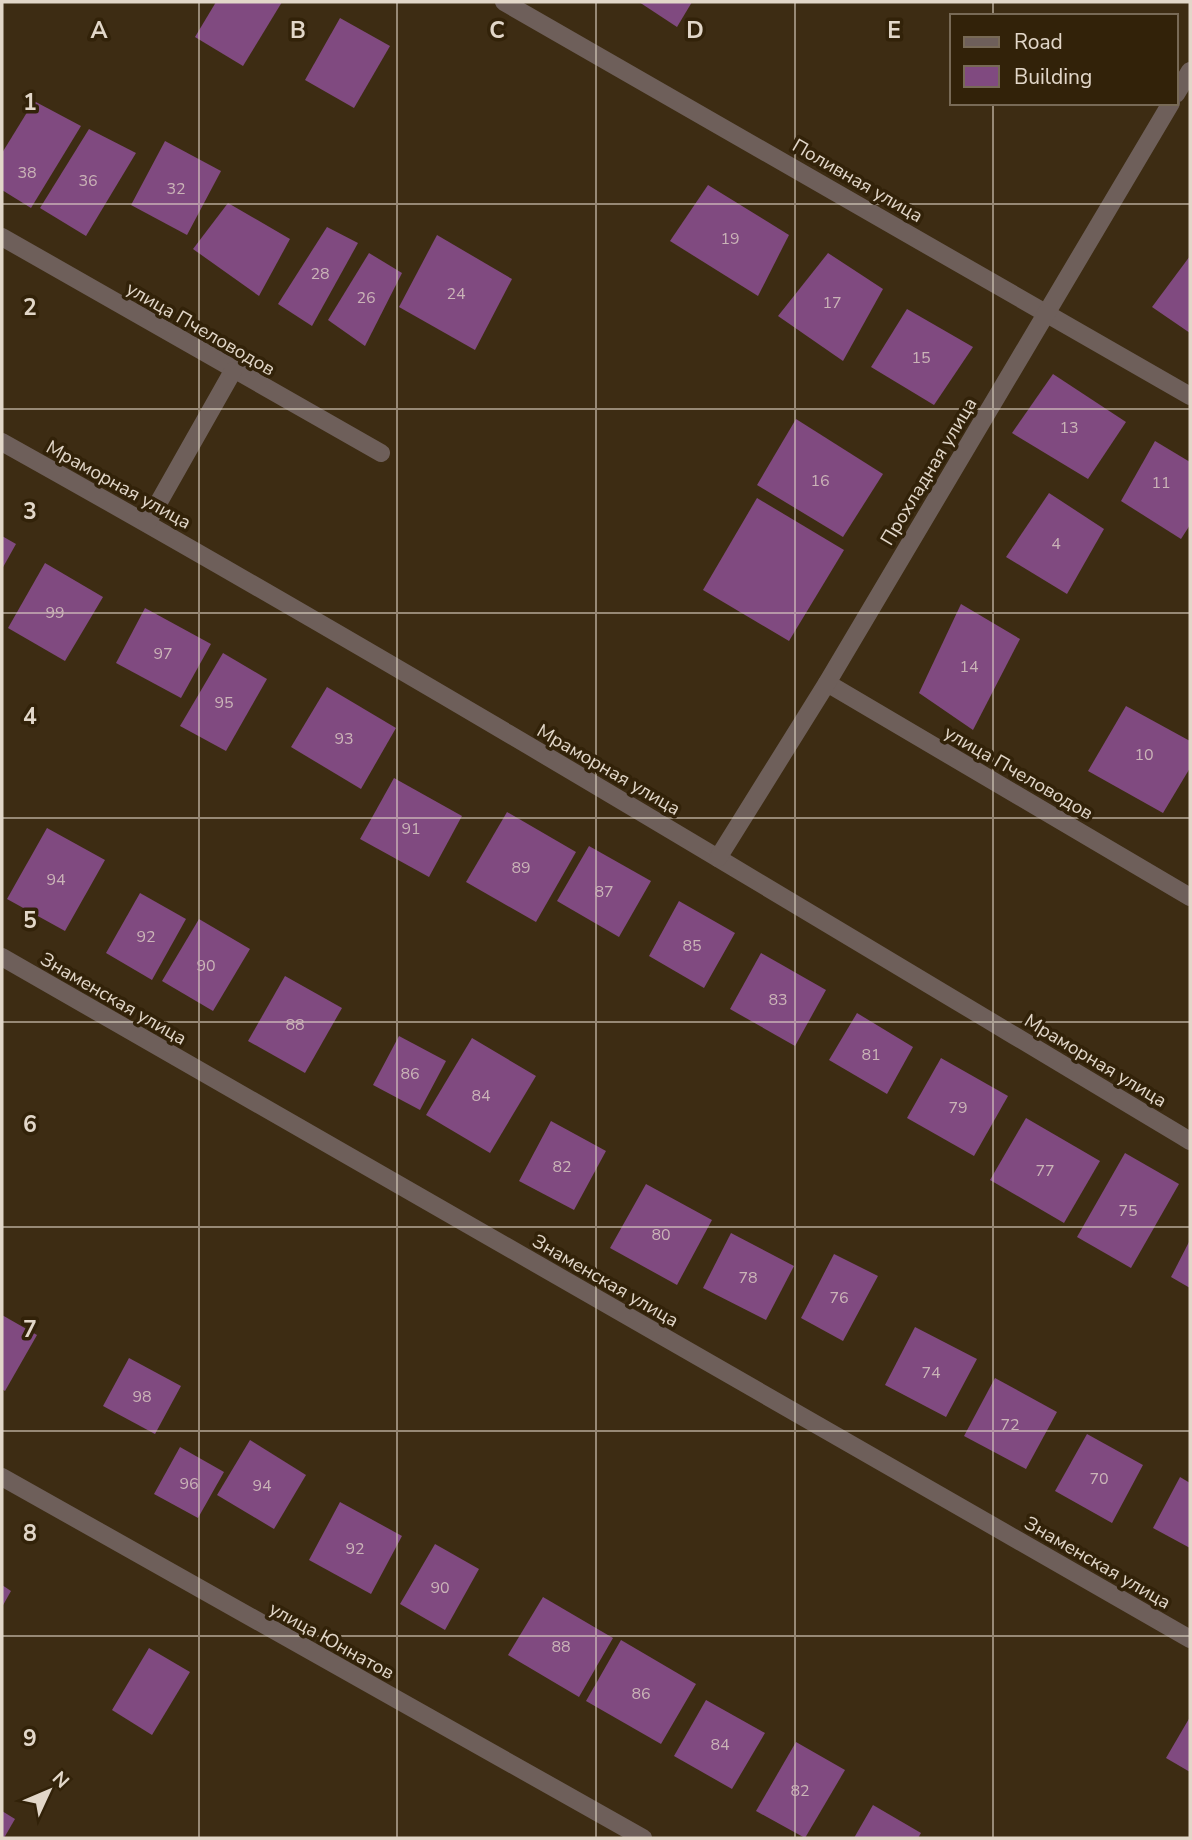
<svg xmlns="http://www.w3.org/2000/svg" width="1192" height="1840" font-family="'Nunito Sans',sans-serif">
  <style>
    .building { fill: #804a80 }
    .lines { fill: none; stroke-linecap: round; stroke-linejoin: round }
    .minor { stroke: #6e5f5a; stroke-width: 18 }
    .grid { fill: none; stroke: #e2d7c9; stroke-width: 2; stroke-opacity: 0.55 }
    .labels { text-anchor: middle; stroke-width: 7; stroke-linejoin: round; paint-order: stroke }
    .number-label { font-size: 16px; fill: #cab4b7 }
    .street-label { font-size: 19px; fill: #e2d7c9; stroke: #322209 }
    .grid-label { font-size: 23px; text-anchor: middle; font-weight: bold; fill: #e2d7c9; stroke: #322209; stroke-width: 7; stroke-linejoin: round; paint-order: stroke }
  </style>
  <rect width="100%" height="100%" fill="#3d2c13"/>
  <g class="building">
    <path d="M 216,2 L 282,2 L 243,66 L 195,37 Z"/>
    <path d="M 639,2 L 692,2 L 677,27 Z"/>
    <path d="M 340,18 L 390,46 L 354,108 L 305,80 Z"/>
    <path d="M 34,101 L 81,126 L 31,208 L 2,190 L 2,153 Z"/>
    <path d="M 89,129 L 136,153 L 86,236 L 40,208 Z"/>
    <path d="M 165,141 L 221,171 L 187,235 L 131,205 Z"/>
    <path d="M 708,185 L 789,235 L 758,296 L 670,241 Z"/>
    <path d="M 228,203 L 290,239 L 259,296 L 193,249 Z"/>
    <path d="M 327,227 L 358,243 L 312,326 L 278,304 Z"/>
    <path d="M 437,235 L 512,279 L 475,350 L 399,307 Z"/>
    <path d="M 369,253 L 402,273 L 365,346 L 328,320 Z"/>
    <path d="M 828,253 L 883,289 L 843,361 L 778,316 Z"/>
    <path d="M 1190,256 L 1190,333 L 1152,307 Z"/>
    <path d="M 907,309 L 973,347 L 934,405 L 871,367 Z"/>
    <path d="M 1053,374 L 1126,422 L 1088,479 L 1012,433 Z"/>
    <path d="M 796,419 L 883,474 L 843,537 L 757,485 Z"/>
    <path d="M 1155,441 L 1190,462 L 1190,525 L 1181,539 L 1121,501 Z"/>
    <path d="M 1049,493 L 1104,529 L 1067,594 L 1006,557 Z"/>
    <path d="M 757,498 L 844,550 L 789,641 L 703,590 Z"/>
    <path d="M 2,536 L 16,544 L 2,569 Z"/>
    <path d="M 45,563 L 103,597 L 65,661 L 8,628 Z"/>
    <path d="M 961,604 L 1020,639 L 973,730 L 919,693 Z"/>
    <path d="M 145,608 L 211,644 L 181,698 L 116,663 Z"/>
    <path d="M 223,653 L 267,679 L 226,751 L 180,726 Z"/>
    <path d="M 327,687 L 396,728 L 361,789 L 291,747 Z"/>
    <path d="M 1126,706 L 1190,741 L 1190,768 L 1163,813 L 1088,771 Z"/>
    <path d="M 394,778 L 462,816 L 429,877 L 360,839 Z"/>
    <path d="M 507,812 L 576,852 L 536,922 L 466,882 Z"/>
    <path d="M 47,828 L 105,860 L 65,931 L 7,899 Z"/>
    <path d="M 589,846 L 651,881 L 619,937 L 557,901 Z"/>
    <path d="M 140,893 L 186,919 L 152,980 L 106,953 Z"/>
    <path d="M 679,901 L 735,933 L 704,988 L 649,956 Z"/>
    <path d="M 199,919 L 250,949 L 213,1011 L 162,981 Z"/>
    <path d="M 761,953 L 826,990 L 795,1046 L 730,1009 Z"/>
    <path d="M 285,976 L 342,1008 L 305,1073 L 248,1041 Z"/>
    <path d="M 857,1013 L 913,1047 L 887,1094 L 829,1060 Z"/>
    <path d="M 399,1036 L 446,1061 L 420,1110 L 373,1085 Z"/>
    <path d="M 472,1038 L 536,1076 L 490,1153 L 426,1115 Z"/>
    <path d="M 941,1058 L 1008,1096 L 974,1156 L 907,1118 Z"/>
    <path d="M 1026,1118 L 1100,1161 L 1064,1223 L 990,1180 Z"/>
    <path d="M 551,1121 L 606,1151 L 574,1210 L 519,1181 Z"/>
    <path d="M 1125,1153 L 1179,1184 L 1131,1268 L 1077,1237 Z"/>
    <path d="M 646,1184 L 712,1220 L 677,1285 L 610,1248 Z"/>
    <path d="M 731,1233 L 794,1266 L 766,1320 L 703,1288 Z"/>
    <path d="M 1190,1240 L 1190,1288 L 1171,1277 Z"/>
    <path d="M 834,1254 L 878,1276 L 843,1341 L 801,1318 Z"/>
    <path d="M 2,1315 L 37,1335 L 5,1391 L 2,1389 Z"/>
    <path d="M 915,1327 L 977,1359 L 946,1417 L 885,1385 Z"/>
    <path d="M 129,1358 L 181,1386 L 155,1434 L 103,1406 Z"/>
    <path d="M 995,1378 L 1057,1412 L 1026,1469 L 964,1436 Z"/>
    <path d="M 1087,1434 L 1143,1465 L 1112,1523 L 1055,1491 Z"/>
    <path d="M 250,1440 L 306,1475 L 274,1529 L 217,1495 Z"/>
    <path d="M 180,1447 L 224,1472 L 198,1518 L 154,1494 Z"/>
    <path d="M 1180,1477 L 1190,1483 L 1190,1548 L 1153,1528 Z"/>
    <path d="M 340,1502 L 402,1536 L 371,1594 L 309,1560 Z"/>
    <path d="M 435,1544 L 479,1569 L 445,1630 L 400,1604 Z"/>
    <path d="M 2,1585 L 11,1591 L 2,1607 Z"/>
    <path d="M 543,1597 L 613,1638 L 579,1697 L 508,1655 Z"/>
    <path d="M 621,1640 L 696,1684 L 661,1744 L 586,1701 Z"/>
    <path d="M 149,1648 L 190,1672 L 152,1735 L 112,1710 Z"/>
    <path d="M 706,1700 L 765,1733 L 732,1789 L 674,1756 Z"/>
    <path d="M 1190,1717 L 1190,1772 L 1166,1758 Z"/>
    <path d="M 796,1742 L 845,1770 L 805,1838 L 756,1811 Z"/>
    <path d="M 873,1805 L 921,1833 L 918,1838 L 854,1838 Z"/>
    <path d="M 2,1811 L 15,1819 L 4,1838 L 2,1838 Z"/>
  </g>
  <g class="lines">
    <g class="minor">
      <path d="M 504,2 L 1190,396"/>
      <path d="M 1176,94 L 1190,71"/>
      <path d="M 2,237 L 381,453"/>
      <path d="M 2,442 C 403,666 796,905 1190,1141"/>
      <path d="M 147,523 L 233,371"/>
      <path d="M 827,683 L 1190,897"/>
      <path d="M 718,858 L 827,683 L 1171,103"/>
      <path d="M 2,957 L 1190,1639"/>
      <path d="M 2,1477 L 643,1838"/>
    </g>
  </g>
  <path class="grid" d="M 199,2 L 199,1838M 397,2 L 397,1838M 596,2 L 596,1838M 795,2 L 795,1838M 993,2 L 993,16M 993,103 L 993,1838M 2,204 L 1190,204M 2,409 L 1190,409M 2,613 L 1190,613M 2,818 L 1190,818M 2,1022 L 1190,1022M 2,1227 L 1190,1227M 2,1431 L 1190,1431M 2,1636 L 1190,1636"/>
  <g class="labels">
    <g class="number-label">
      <text x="27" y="178">38</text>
      <text x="88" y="186">36</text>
      <text x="176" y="194">32</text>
      <text x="730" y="244">19</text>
      <text x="320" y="279">28</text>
      <text x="456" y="299">24</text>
      <text x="366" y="303">26</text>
      <text x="832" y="308">17</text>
      <text x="921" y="363">15</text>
      <text x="1069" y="433">13</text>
      <text x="820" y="486">16</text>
      <text x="1161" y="488">11</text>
      <text x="1056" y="549">4</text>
      <text x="55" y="618">99</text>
      <text x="163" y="659">97</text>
      <text x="969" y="672">14</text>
      <text x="224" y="708">95</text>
      <text x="344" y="744">93</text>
      <text x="1144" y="760">10</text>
      <text x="411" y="834">91</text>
      <text x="521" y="873">89</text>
      <text x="56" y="885">94</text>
      <text x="604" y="897">87</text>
      <text x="146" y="942">92</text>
      <text x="692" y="951">85</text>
      <text x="206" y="971">90</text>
      <text x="778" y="1005">83</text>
      <text x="295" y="1030">88</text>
      <text x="871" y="1060">81</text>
      <text x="410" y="1079">86</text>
      <text x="481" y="1101">84</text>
      <text x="958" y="1113">79</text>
      <text x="562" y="1172">82</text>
      <text x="1045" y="1176">77</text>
      <text x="1128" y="1216">75</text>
      <text x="661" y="1240">80</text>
      <text x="748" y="1283">78</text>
      <text x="839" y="1303">76</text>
      <text x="931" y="1378">74</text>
      <text x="142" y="1402">98</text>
      <text x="1010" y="1430">72</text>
      <text x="1099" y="1484">70</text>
      <text x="189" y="1489">96</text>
      <text x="262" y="1491">94</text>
      <text x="355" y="1554">92</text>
      <text x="440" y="1593">90</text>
      <text x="561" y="1652">88</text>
      <text x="641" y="1699">86</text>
      <text x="720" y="1750">84</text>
      <text x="800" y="1796">82</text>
    </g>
    <g class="street-label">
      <text transform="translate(858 180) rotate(30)" y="7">Поливная улица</text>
      <text transform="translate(201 328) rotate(30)" y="7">улица Пчеловодов</text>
      <text transform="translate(928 471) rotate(-59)" y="7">Прохладная улица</text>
      <text transform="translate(119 484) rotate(29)" y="7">Мраморная улица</text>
      <text transform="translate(609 769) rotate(30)" y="7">Мраморная улица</text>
      <text transform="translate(1019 772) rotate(30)" y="7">улица Пчеловодов</text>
      <text transform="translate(114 998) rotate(30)" y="7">Знаменская улица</text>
      <text transform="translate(1096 1060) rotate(31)" y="7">Мраморная улица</text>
      <text transform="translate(606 1280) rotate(30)" y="7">Знаменская улица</text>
      <text transform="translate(1098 1562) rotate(30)" y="7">Знаменская улица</text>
      <text transform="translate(332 1640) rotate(29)" y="7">улица Юннатов</text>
    </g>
  </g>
  <g class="grid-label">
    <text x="99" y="38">A</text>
    <text x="298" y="38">B</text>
    <text x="497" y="38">C</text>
    <text x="695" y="38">D</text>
    <text x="894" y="38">E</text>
    <text x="30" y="110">1</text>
    <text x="30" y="315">2</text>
    <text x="30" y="519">3</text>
    <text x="30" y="724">4</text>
    <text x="30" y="928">5</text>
    <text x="30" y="1132">6</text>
    <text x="30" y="1337">7</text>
    <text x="30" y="1541">8</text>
    <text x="30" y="1746">9</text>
  </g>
  <rect width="1192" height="1840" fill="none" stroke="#e2d7c9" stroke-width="7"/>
  <rect x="950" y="14" width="228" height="91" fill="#322209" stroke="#786a56" stroke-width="2"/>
  <rect x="964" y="37" width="35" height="10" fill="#6e5f5a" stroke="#786a56" stroke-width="2"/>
  <text x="1014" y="49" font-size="21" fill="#e2d7c9">Road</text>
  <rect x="964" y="66" width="35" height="21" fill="#804a80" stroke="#786a56" stroke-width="2"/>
  <text x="1014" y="84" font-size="21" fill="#e2d7c9">Building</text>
  <g transform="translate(49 1791) rotate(46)" stroke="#322209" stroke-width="5" paint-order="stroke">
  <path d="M0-5L12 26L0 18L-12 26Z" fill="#e2d7c9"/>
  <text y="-10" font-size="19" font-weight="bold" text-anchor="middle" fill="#e2d7c9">N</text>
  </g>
</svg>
